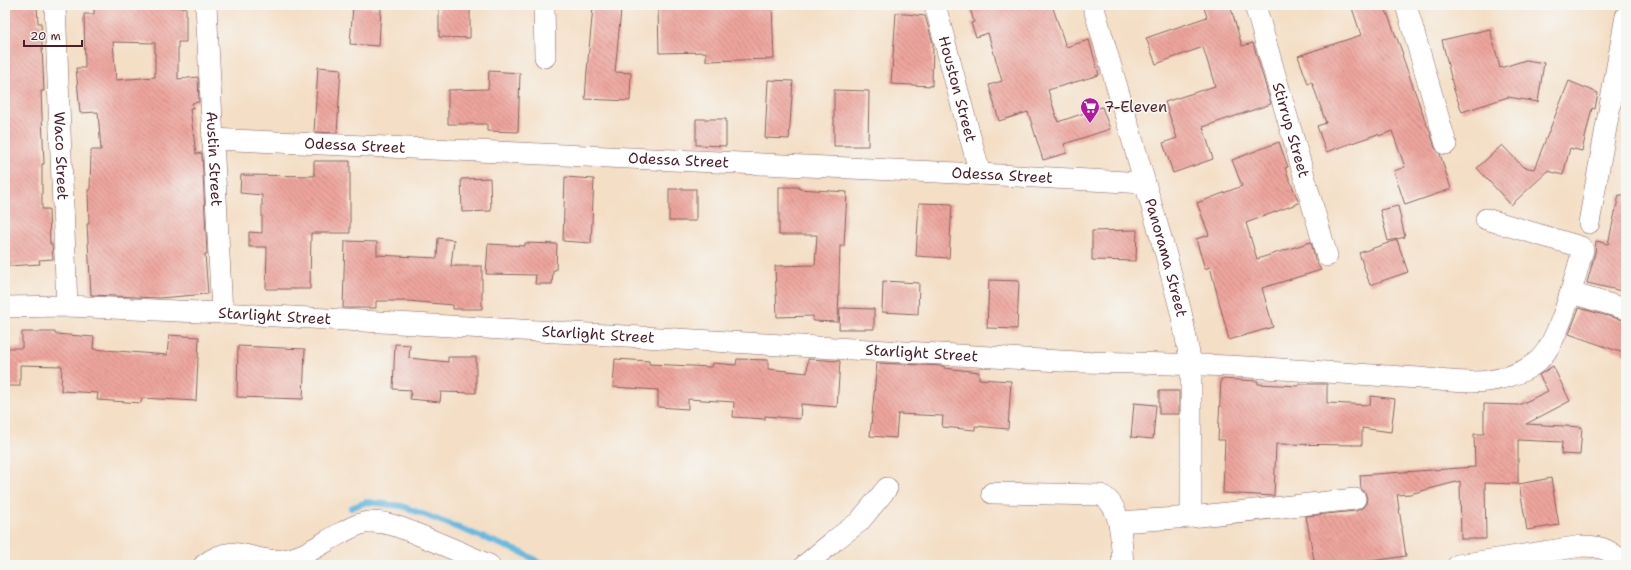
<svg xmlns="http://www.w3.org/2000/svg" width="1631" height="570" font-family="'Shantell Sans',sans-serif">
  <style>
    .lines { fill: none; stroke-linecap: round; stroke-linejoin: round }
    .stream { stroke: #66bae2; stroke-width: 6 }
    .building { fill: url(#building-back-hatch); fill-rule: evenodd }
    .minor-casing { stroke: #866261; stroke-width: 22 }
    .minor { stroke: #fff; stroke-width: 21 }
    .labels { text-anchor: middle; stroke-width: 3.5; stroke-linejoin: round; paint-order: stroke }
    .street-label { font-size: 15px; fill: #4a1f2b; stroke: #f6f6f2 }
    .poi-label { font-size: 15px; fill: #4a1f2b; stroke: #f6f6f2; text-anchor: start }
  </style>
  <defs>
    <pattern id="building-back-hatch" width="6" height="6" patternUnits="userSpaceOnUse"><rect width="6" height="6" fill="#eda59d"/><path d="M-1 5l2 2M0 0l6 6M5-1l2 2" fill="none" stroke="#c28680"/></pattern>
  </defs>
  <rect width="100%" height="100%" fill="#f6f6f2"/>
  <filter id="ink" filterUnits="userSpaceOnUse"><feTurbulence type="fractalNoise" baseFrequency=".025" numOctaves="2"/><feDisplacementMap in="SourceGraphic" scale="8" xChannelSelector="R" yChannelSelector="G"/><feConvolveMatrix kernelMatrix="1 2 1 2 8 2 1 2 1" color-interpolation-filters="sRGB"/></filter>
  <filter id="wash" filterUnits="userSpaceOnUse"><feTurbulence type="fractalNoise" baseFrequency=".012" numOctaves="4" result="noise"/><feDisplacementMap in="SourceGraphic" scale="16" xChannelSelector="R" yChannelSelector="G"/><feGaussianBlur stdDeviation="0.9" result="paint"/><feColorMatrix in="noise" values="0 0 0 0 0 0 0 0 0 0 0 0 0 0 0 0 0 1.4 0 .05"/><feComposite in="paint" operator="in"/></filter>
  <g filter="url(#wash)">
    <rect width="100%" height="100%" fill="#f4dec5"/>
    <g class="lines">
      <path class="stream" d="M 351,508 L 366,502 L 402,506 L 523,553 L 544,565"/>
    </g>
    <g id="blocks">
      <g class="building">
        <path d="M 5,5 L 37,5 L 38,23 L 41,23 L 44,91 L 41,91 L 44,164 L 42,164 L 42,209 L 49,209 L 50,244 L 52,244 L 53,259 L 39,260 L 40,264 L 8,266 L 5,220 Z"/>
        <path d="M 94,5 L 137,5 L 137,7 L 186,7 L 186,42 L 178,42 L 178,79 L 198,77 L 199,102 L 192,103 L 193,108 L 190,108 L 196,154 L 202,153 L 207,254 L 205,254 L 208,294 L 159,298 L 91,295 L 87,224 L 89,224 L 88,190 L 90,190 L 91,150 L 101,150 L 98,112 L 80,113 L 76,68 L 85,68 L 84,14 L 94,14 ZM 113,42 L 155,43 L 155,77 L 116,80 Z"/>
        <path d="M 704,5 L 772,5 L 774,59 L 706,61 L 706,52 L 659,53 L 658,7 L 704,7 Z"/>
        <path d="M 969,5 L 1052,5 L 1066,47 L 1089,40 L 1099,75 L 1048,90 L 1058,122 L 1102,107 L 1110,129 L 1064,144 L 1067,153 L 1043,160 L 1028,112 L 999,121 L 989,85 L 1002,81 L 988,33 L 976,37 L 971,23 L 974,22 Z"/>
        <path d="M 1203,5 L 1230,5 L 1242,46 L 1253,43 L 1271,104 L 1203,127 L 1213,159 L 1173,173 L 1163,143 L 1177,138 L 1165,102 L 1215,86 L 1203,47 L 1156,64 L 1146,38 L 1207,17 Z"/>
        <path d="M 1351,5 L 1384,5 L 1403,54 L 1402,55 L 1427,126 L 1428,126 L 1435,148 L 1440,154 L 1451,189 L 1405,205 L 1394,171 L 1405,167 L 1392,131 L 1379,136 L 1378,134 L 1326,152 L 1317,126 L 1326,123 L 1312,82 L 1308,84 L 1298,56 L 1361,35 Z"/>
        <path d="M 353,6 L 381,8 L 379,46 L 350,44 Z"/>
        <path d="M 439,6 L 470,7 L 470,38 L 439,37 Z"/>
        <path d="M 593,7 L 621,10 L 615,72 L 631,73 L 630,101 L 585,99 L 587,71 Z"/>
        <path d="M 896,13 L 925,16 L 933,43 L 932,86 L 891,84 Z"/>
        <path d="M 1490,29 L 1500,68 L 1526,60 L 1544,63 L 1538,102 L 1508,97 L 1462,112 L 1454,90 L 1442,40 Z"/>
        <path d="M 318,67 L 341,69 L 337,133 L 314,132 Z"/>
        <path d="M 489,71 L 520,73 L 518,132 L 487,131 L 487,124 L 448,124 L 448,90 L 488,89 Z"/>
        <path d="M 768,80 L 793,81 L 789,139 L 765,138 Z"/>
        <path d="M 1569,81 L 1598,93 L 1595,109 L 1592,108 L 1582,151 L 1570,148 L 1563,175 L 1548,171 L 1511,205 L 1477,168 L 1502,145 L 1523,167 L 1534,169 Z"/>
        <path d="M 834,90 L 869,91 L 868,146 L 834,146 Z"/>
        <path d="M 696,119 L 726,119 L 726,146 L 696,145 Z"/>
        <path d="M 1279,142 L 1288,167 L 1285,168 L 1299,203 L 1246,223 L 1257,259 L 1311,242 L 1315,259 L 1321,270 L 1262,288 L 1273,327 L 1229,340 L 1210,267 L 1205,269 L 1196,239 L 1209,235 L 1197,203 L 1242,186 L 1232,160 Z"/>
        <path d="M 314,161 L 350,161 L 350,233 L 311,233 L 310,289 L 266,289 L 267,247 L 249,247 L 249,232 L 262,233 L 262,195 L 240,193 L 241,175 L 314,176 Z"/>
        <path d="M 565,177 L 594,179 L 591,243 L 563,241 Z"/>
        <path d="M 490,178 L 491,211 L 462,212 L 461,179 Z"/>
        <path d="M 779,187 L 799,187 L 799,189 L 847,192 L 844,246 L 840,246 L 838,322 L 813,321 L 813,316 L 777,317 L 775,266 L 815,265 L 817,235 L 779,235 Z"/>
        <rect x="669" y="189" width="27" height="32"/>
        <path d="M 1619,195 L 1626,195 L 1626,292 L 1587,283 L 1595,253 L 1596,241 L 1608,244 Z"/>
        <path d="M 919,203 L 952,204 L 949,258 L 916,256 Z"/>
        <path d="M 1398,206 L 1405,237 L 1388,241 L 1380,210 Z"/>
        <path d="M 1137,230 L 1136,261 L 1092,260 L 1092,231 Z"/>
        <path d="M 438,238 L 454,240 L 451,266 L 482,266 L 482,309 L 453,309 L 453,305 L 408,301 L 376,301 L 376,308 L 343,308 L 345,241 L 377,242 L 377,255 L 437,258 Z"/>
        <path d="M 1397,240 L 1408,272 L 1370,285 L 1359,253 Z"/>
        <path d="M 525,243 L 557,244 L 556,270 L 553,270 L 552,284 L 535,284 L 536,275 L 486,274 L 488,244 L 525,246 Z"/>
        <path d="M 989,280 L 1019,281 L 1017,329 L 987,328 Z"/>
        <path d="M 883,281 L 919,283 L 918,314 L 882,312 Z"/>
        <path d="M 840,308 L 874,309 L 874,329 L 839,329 Z"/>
        <path d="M 1579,308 L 1626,321 L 1626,354 L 1569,334 Z"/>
        <path d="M 22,332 L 55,332 L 55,334 L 94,337 L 93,349 L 167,355 L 169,335 L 199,337 L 196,401 L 142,398 L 141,403 L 97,400 L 98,393 L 61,391 L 62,366 L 20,365 L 20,386 L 5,386 L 5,348 L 22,348 Z"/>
        <path d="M 395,344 L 410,345 L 409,358 L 448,362 L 448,357 L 476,357 L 476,393 L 441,392 L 440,402 L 410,399 L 411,390 L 393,389 Z"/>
        <path d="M 238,346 L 305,349 L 303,399 L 237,397 Z"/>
        <path d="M 615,359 L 649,361 L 649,364 L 712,367 L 713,363 L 736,365 L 737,359 L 768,360 L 768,369 L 807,373 L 808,359 L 840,361 L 837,407 L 801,404 L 800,419 L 765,416 L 765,419 L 733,417 L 734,402 L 688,399 L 688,409 L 658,407 L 658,390 L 613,387 Z"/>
        <path d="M 877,363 L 944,366 L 944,368 L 979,372 L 979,379 L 1011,381 L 1008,429 L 975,426 L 975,430 L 942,427 L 943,416 L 898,414 L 896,438 L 870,436 Z"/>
        <path d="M 1553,366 L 1570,401 L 1526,424 L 1582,427 L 1580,455 L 1561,454 L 1562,442 L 1518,440 L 1518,484 L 1485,483 L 1486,539 L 1461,539 L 1460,481 L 1410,494 L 1397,495 L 1406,556 L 1345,565 L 1315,565 L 1306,516 L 1356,511 L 1362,508 L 1366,504 L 1367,498 L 1365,492 L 1361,489 L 1360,475 L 1475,467 L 1474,434 L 1484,434 L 1484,404 L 1519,405 L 1548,391 L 1539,375 Z"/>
        <path d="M 1221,379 L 1258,381 L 1258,384 L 1299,386 L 1299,384 L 1327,384 L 1327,403 L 1370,405 L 1371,396 L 1395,399 L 1391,432 L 1362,428 L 1362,445 L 1276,444 L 1274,496 L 1223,493 L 1225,440 L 1218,440 Z"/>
        <rect x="1159" y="391" width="20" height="23"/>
        <path d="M 1134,403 L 1156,405 L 1153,439 L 1131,437 Z"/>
        <path d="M 1551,478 L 1559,525 L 1527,530 L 1519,484 Z"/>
      </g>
    </g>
  </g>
  <g filter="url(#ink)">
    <use href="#blocks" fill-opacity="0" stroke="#866261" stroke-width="1"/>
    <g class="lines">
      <defs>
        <g id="minor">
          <path id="s1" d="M 55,5 L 67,306"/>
          <path id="s2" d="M 206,5 L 222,313"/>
          <path d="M 544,5 L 545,57"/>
          <path id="s3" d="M 935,5 L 980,174"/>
          <path id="s4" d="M 1093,5 L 1166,255 L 1181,312 L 1191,364 L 1191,517"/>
          <path id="s5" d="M 1255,5 L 1327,256"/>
          <path d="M 1406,5 L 1446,144"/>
          <path id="s6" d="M 212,139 L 980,174 L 1145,183"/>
          <path d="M 1589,223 L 1626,16"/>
          <path d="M 1571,293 L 1626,309"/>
          <path id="s7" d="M 5,307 L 67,306 L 222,313 L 1078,362 C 1155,363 1233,365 1310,371 C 1346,373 1383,376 1419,378 C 1437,380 1455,382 1473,382 C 1494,382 1522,375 1538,361 C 1560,341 1574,279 1583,250 L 1581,247 L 1486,219"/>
          <path d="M 992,493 L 1101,495 C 1123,506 1121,544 1123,565"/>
          <path d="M 1119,522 L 1191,517 L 1355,499"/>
          <path d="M 204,565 C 237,540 250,564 283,560 C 306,557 323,542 343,532 C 350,528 361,523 369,522 C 389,521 406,530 424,537 C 446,546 467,555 489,565"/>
          <path d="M 805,565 L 835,540 L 859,522 L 887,488"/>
          <path d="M 1458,565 L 1582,546 C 1604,546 1610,551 1626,564"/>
        </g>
      </defs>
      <use href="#minor" class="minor-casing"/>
      <use href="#minor" class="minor"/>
    </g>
  </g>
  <defs>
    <symbol id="supermarket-pin" viewBox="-11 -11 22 30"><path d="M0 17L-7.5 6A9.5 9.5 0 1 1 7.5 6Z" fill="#b5179e" stroke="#f6f6f2"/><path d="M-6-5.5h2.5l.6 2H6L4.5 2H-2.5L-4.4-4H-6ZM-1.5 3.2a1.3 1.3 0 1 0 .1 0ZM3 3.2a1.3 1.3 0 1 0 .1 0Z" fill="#fff"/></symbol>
  </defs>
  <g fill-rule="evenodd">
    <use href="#supermarket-pin" x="1079" y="96" width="22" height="30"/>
  </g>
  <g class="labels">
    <g class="street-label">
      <text dy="5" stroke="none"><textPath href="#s3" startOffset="87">Houston Street</textPath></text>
      <text dy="5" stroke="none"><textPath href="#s5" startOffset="130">Stirrup Street</textPath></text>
      <text dy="5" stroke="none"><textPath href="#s6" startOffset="143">Odessa Street</textPath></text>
      <text dy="5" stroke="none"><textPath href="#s1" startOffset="151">Waco Street</textPath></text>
      <text dy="5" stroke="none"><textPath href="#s2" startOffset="154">Austin Street</textPath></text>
      <text dy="5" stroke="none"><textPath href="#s6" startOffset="467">Odessa Street</textPath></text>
      <text dy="5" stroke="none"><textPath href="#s6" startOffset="791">Odessa Street</textPath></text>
      <text dy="5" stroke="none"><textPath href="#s4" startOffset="263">Panorama Street</textPath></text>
      <text dy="5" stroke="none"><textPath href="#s7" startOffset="270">Starlight Street</textPath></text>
      <text dy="5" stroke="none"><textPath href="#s7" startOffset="594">Starlight Street</textPath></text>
      <text dy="5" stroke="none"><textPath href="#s7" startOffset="918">Starlight Street</textPath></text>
    </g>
    <g class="poi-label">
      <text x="1104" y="112">7-Eleven</text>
    </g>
  </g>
  <rect width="1631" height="570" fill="none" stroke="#f6f6f2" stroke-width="20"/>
  <path d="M24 40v6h58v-6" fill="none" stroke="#4a1f2b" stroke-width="2"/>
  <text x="30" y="40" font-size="12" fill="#4a1f2b" stroke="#f6f6f2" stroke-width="3" paint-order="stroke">20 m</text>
</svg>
